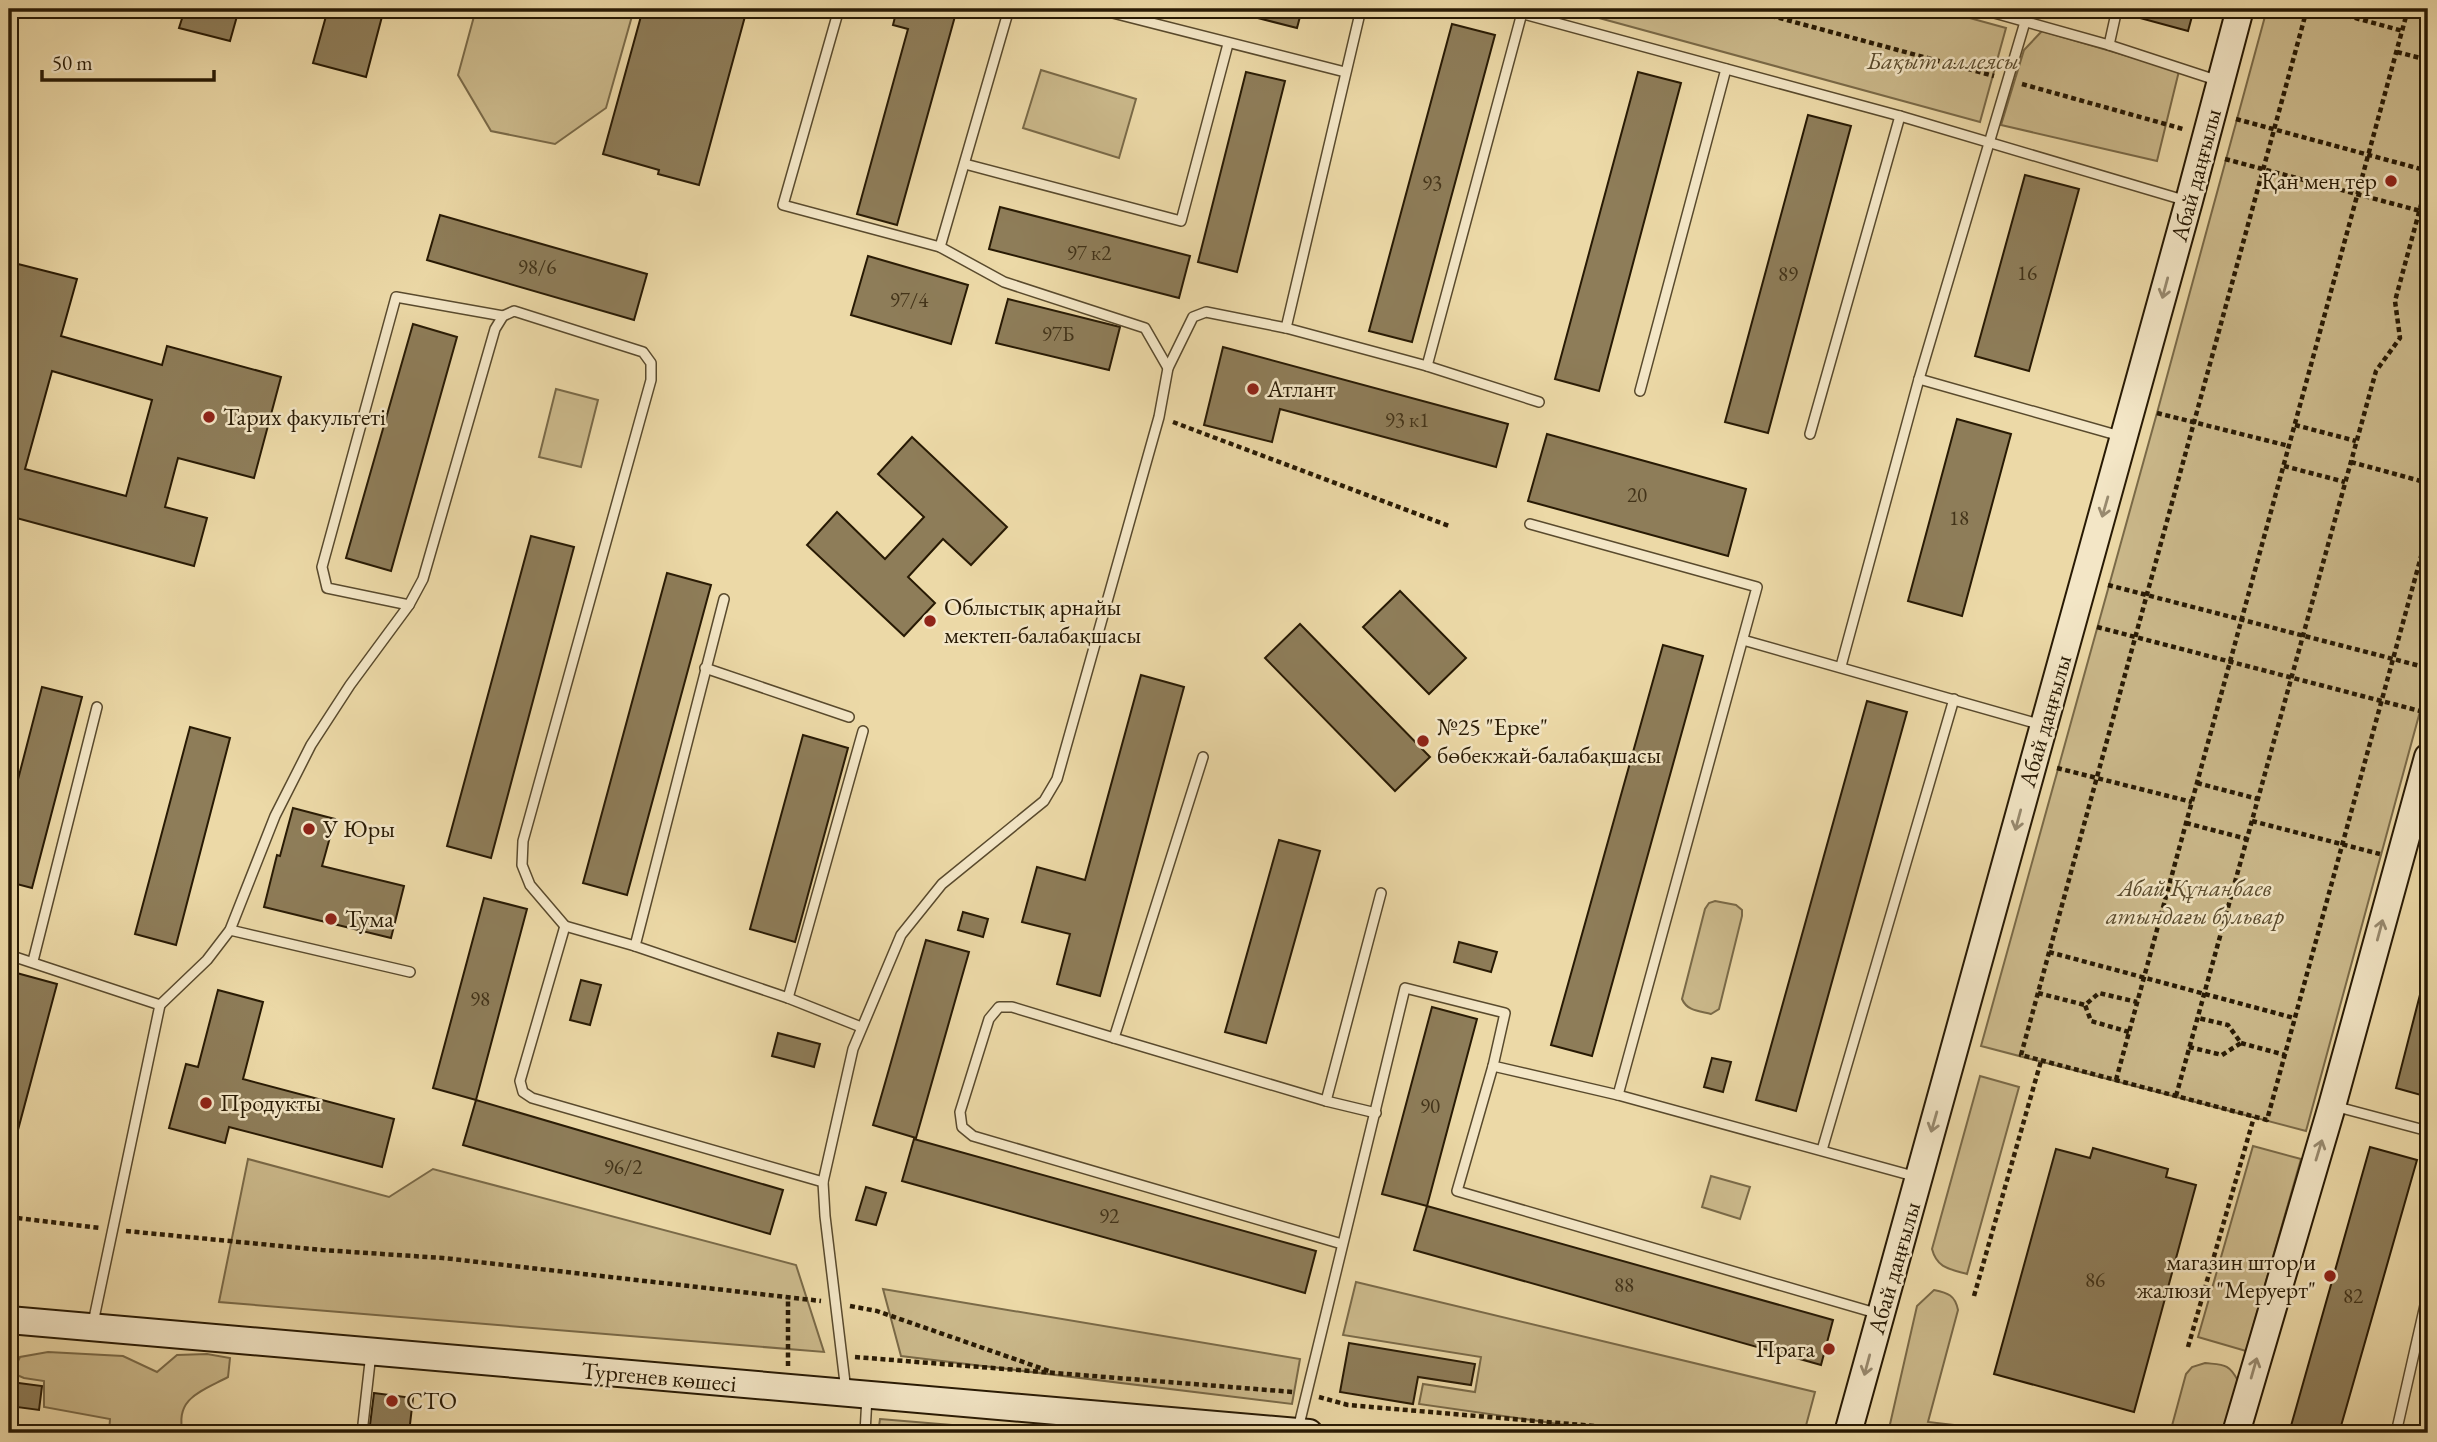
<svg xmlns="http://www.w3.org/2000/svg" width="2437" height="1442" font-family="'EB Garamond',serif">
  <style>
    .green { fill: #cbb98b; stroke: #7a6a48; stroke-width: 2 }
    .building { fill: #8e7d59; stroke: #281a04; stroke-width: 2; fill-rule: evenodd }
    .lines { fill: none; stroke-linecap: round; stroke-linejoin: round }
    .lane-casing { stroke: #594a2d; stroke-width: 12 }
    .secondary-casing { stroke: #281a04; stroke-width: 30 }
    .path { stroke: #281a04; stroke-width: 4.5; stroke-dasharray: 5 3.5; stroke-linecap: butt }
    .lane { stroke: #f3e6c6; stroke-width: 9 }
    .secondary { stroke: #f3e6c6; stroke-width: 26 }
    .oneway { stroke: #988a6f }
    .poi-dot { fill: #8f2418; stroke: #f3e6c6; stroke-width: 2.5 }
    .labels { text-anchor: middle; stroke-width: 5; stroke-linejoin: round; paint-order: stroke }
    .number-label { font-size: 21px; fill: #423319 }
    .park-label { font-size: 24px; font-style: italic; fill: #594a2c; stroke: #f3e6c6 }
    .street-label { font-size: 24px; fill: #281a04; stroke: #f3e6c6 }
    .poi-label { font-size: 24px; fill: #281a04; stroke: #f3e6c6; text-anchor: start }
  </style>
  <rect width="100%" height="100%" fill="#ecd9a7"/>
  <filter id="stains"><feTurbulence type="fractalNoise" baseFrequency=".00286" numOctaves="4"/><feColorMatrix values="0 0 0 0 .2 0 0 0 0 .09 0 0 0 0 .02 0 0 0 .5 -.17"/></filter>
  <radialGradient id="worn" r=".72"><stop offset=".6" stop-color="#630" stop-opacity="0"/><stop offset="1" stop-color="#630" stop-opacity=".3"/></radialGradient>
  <g class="green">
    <path d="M 476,9 L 634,9 L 606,108 L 555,144 L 491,131 L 458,75 Z"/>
    <path d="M 1566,9 L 1937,9 L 2006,28 L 1980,122 Z"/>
    <path d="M 2267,9 L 2428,9 L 2428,682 L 2306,1131 L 1981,1046 L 2157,413 Z"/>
    <path d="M 2042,31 L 2179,71 L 2157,161 L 2001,125 L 2024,50 Z"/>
    <path d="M 1041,70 L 1136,99 L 1119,158 L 1023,128 Z"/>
    <path d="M 556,389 L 598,400 L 581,467 L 539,457 Z"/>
    <path d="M 1715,901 L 1736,905 L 1742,910 L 1742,916 L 1719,1009 L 1711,1014 C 1699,1011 1687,1011 1682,999 L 1705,909 L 1709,903 Z"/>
    <path d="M 1980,1076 L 2019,1087 L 1967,1274 C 1949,1269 1937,1268 1932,1249 Z"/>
    <path d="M 2253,1146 L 2301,1159 L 2246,1351 L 2198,1337 Z"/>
    <path d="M 248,1159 L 389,1197 L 433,1169 L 796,1265 L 824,1352 L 219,1302 Z"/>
    <path d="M 1711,1176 L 1750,1187 L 1740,1219 L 1702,1207 Z"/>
    <path d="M 1356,1282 L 1815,1392 L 1804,1433 L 1621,1433 L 1419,1404 L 1423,1384 L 1475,1392 L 1481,1357 L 1343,1335 Z"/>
    <path d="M 883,1289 L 1300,1359 L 1292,1404 L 901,1356 Z"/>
    <path d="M 1934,1290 C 1948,1293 1955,1295 1958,1310 L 1928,1422 L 2024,1433 L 1888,1433 L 1917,1306 Z"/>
    <path d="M 48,1352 L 123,1356 L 157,1372 L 177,1355 L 207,1354 L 230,1358 L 228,1377 C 202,1391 174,1398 183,1433 L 109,1433 L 110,1419 L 44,1407 L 44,1381 L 24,1378 L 12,1373 L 20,1357 Z"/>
    <path d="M 2205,1363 C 2223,1365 2229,1363 2238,1381 L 2223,1433 L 2170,1433 L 2186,1374 L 2192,1367 Z"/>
    <path d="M 880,1419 L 1047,1433 L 878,1433 Z"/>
  </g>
  <g class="building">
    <path d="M 185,9 L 239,9 L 230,41 L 179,28 Z"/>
    <path d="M 328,9 L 384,9 L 366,77 L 313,63 Z"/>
    <path d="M 643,9 L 747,9 L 699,185 L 658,174 L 659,170 L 603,154 Z"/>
    <path d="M 897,9 L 957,9 L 897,225 L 857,214 L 908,29 L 893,25 Z"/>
    <path d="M 1247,9 L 1302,9 L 1297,28 L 1246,15 Z"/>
    <path d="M 2130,9 L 2194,9 L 2188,31 L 2129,15 Z"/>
    <path d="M 1452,24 L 1495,35 L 1412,342 L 1369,331 Z"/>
    <path d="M 1246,72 L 1285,81 L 1237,272 L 1198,262 Z"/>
    <path d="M 1638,72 L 1681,83 L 1599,391 L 1555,379 Z"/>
    <path d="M 1808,115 L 1851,126 L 1768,433 L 1725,422 Z"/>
    <path d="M 2025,175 L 2079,189 L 2029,371 L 1975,356 Z"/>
    <path d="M 1000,207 L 1190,256 L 1179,298 L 989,249 Z"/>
    <path d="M 440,215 L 647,274 L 634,320 L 427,260 Z"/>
    <path d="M 868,256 L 968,285 L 951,344 L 851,315 Z"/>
    <path d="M 18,264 L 77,279 L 61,336 L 162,365 L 167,346 L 281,377 L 254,478 L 178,458 L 165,507 L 207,518 L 194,566 L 9,516 L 9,299 ZM 52,371 L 152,400 L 126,496 L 25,469 Z"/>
    <path d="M 1008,299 L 1120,327 L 1109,370 L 996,343 Z"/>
    <path d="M 413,324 L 457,337 L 391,571 L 346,558 Z"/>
    <path d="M 1223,347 L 1508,424 L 1496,467 L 1280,409 L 1272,442 L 1204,425 Z"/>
    <path d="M 1957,419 L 2011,434 L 1962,616 L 1908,601 Z"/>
    <path d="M 1547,434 L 1746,489 L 1728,556 L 1528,501 Z"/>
    <path d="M 912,437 L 1007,527 L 971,565 L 943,539 L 908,577 L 935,603 L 904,636 L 807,545 L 837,512 L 885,559 L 924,517 L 878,474 Z"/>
    <path d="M 531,536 L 574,547 L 491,858 L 447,846 Z"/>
    <path d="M 667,573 L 711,585 L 627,895 L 583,883 Z"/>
    <path d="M 1400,591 L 1466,658 L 1429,694 L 1363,627 Z"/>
    <path d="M 1300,624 L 1430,757 L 1395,791 L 1265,658 Z"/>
    <path d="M 1663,645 L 1703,656 L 1592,1056 L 1551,1045 Z"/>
    <path d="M 1141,675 L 1184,687 L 1100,996 L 1057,984 L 1070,934 L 1022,922 L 1037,867 L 1085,880 Z"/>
    <path d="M 42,687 L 82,697 L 32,888 L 9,882 L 9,814 Z"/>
    <path d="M 1867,701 L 1907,712 L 1796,1111 L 1756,1100 Z"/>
    <path d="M 190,727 L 230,738 L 176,945 L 135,934 Z"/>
    <path d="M 803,735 L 848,748 L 795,942 L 750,929 Z"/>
    <path d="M 293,808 L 335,819 L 322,866 L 404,886 L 391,938 L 264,907 L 277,855 L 280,856 Z"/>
    <path d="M 1279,840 L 1320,851 L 1266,1043 L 1225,1032 Z"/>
    <path d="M 484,898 L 527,909 L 476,1100 L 433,1088 Z"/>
    <path d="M 963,912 L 988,919 L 983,937 L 958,930 Z"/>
    <path d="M 926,940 L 969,952 L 916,1138 L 873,1125 Z"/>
    <path d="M 1459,942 L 1497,952 L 1491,972 L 1454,962 Z"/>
    <path d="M 13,972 L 57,984 L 15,1141 L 9,1140 L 9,987 Z"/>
    <path d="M 581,980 L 601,985 L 590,1025 L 570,1020 Z"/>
    <path d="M 2422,987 L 2428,988 L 2428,1097 L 2396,1088 Z"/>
    <path d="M 218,990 L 263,1002 L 243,1079 L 394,1119 L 382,1167 L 229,1127 L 225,1143 L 169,1128 L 186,1064 L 198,1067 Z"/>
    <path d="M 1432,1007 L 1477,1019 L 1427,1206 L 1382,1194 Z"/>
    <path d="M 778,1033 L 820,1044 L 814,1067 L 772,1056 Z"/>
    <path d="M 1712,1058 L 1731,1062 L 1723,1092 L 1704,1087 Z"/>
    <path d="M 476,1100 L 783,1190 L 770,1234 L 463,1145 Z"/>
    <path d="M 914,1139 L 1316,1251 L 1305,1293 L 902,1181 Z"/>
    <path d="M 2370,1147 L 2417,1160 L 2339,1433 L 2289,1433 Z"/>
    <path d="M 2093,1148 L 2168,1169 L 2166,1177 L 2196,1185 L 2134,1412 L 1994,1374 L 2056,1149 L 2090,1158 Z"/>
    <path d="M 866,1187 L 886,1193 L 876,1225 L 856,1220 Z"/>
    <path d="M 1427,1206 L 1833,1320 L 1821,1365 L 1414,1250 Z"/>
    <path d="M 1349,1343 L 1475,1364 L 1471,1385 L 1418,1377 L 1413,1404 L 1340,1392 Z"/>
    <path d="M 11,1382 L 42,1386 L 39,1410 L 9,1406 Z"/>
    <path d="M 374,1393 L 413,1398 L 409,1433 L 369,1433 Z"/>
  </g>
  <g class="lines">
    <defs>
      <g id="lane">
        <path d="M 839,9 L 783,205 L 940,247 L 1004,282 L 1145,328 L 1168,368"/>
        <path d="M 1097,9 L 1345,72"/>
        <path d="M 1505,9 L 1900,116 L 2187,201"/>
        <path d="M 1980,9 L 2109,45 L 2219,81"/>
        <path d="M 2109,45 L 2117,9"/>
        <path d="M 965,164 L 1181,221 L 1228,44"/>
        <path d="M 940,247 L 1009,9"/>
        <path d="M 1286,328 L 1361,9"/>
        <path d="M 1427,366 L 1522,13"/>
        <path d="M 1919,379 L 2120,436"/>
        <path d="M 1640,391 L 1726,69"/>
        <path d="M 1810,434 L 1900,116"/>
        <path d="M 1530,524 L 1757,587 L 1618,1095"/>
        <path d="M 724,599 L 635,946 L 788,998 L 861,1027"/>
        <path d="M 409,605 L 327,588 L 322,567 L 396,297 L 503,316"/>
        <path d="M 1743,640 L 2042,725"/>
        <path d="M 1841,666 L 1919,379 L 2025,22"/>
        <path d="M 705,668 L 849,717"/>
        <path d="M 1203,757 L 1114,1038 L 1326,1101 L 1376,1113"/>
        <path d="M 230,930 L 410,972"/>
        <path d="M 635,946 L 565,926 L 520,1081 L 523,1092 L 532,1098 L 823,1182"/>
        <path d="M 9,955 L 160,1005 L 93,1323"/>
        <path d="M 33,961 L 97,707"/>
        <path d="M 788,998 L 863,731"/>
        <path d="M 160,1005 L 207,960 L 230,930 L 275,816 L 311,745 L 350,685 L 409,605 L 423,579 L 495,329 L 503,316 L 514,311 L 643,352 L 651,363 L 651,380 L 523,841 L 522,865 L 530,885 L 565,926"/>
        <path d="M 1114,1038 L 1012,1007 L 999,1007 L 989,1019 L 960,1112 L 962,1127 L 973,1136 L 1342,1244"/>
        <path d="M 1493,1066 L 1457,1191 L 1879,1314"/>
        <path d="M 1326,1101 L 1381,893"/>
        <path d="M 2334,1106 L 2428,1131"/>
        <path d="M 1822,1150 L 1954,699"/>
        <path d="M 846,1391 L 825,1216 L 823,1182 L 853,1049 L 901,935 L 942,884 L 1044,801 L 1057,779 L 1159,417 L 1168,368 L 1193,317 L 1206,312 L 1286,328 L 1427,366 L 1539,402"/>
        <path d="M 363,1424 L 371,1353"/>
        <path d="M 1298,1429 L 1405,988 L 1505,1013 L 1493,1066 L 1618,1095 L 1917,1177"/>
        <path d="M 865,1433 L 867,1397"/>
        <path d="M 2396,1433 L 2428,1292"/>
      </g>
      <g id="secondary">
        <path d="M 9,1320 L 1309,1433"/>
        <path d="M 1848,1433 L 2189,201 L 2240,9"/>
        <path d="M 2236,1433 L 2332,1106 L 2428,757"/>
      </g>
    </defs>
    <use href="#lane" class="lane-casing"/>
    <use href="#secondary" class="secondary-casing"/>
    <g class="path">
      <path d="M 1746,9 L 1994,76"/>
      <path d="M 2307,9 L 2021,1055 L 2267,1120 L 2428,531"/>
      <path d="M 2322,9 L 2403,31"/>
      <path d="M 2409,9 L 2428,14"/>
      <path d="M 2397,52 L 2428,60"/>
      <path d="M 2022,84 L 2183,129"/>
      <path d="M 2236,119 L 2428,171"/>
      <path d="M 2225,159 L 2428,213"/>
      <path d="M 2157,413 L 2289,446"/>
      <path d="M 1173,422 L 1449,526"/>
      <path d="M 2295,425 L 2356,441"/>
      <path d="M 2351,462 L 2428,483"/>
      <path d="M 2284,466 L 2345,482"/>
      <path d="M 2108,585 L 2428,668"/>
      <path d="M 2097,627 L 2420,711"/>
      <path d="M 2057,768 L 2192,802"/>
      <path d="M 2197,783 L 2258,799"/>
      <path d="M 2252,821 L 2380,854"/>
      <path d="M 2186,823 L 2247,839"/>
      <path d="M 2049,952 L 2294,1018"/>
      <path d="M 2038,993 L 2085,1005"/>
      <path d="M 2129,1032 L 2091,1021 L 2085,1005 L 2099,993 L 2137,1002"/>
      <path d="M 2241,1043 L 2285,1055"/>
      <path d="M 2189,1047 L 2222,1055 L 2241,1043 L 2228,1025 L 2198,1018"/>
      <path d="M 2116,1080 L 2408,9"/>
      <path d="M 2176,1096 L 2376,371 L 2400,338 L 2395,301 L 2428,179"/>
      <path d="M 9,1217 L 100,1228"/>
      <path d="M 126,1231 L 322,1250 L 443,1258 L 821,1301"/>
      <path d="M 1974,1296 L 2041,1061"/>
      <path d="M 850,1306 L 877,1311 L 1049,1371"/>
      <path d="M 2188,1347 L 2254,1117"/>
      <path d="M 855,1357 L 1293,1392"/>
      <path d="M 788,1366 L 788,1297"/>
      <path d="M 1319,1397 L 1348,1405 L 1676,1433"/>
    </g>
    <use href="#lane" class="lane"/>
    <use href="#secondary" class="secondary"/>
  </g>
  <defs><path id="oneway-shaft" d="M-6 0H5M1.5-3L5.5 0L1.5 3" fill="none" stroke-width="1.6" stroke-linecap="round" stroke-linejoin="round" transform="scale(1.75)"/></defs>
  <g class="oneway">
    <use href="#oneway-shaft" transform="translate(2165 288) rotate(105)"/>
    <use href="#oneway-shaft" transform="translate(2105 507) rotate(106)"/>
    <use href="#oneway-shaft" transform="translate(2018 820) rotate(105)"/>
    <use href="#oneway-shaft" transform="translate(2380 930) rotate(-75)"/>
    <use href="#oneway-shaft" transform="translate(1934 1122) rotate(106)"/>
    <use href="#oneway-shaft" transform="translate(2319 1150) rotate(-73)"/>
    <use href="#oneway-shaft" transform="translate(1867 1365) rotate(105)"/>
    <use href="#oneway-shaft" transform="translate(2254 1368) rotate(-74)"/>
  </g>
  <g class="poi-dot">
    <circle cx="2391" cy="181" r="7"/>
    <circle cx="1253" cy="389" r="7"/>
    <circle cx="209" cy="417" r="7"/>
    <circle cx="930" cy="621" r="7"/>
    <circle cx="1423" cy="741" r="7"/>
    <circle cx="309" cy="829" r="7"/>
    <circle cx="331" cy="919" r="7"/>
    <circle cx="206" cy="1103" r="7"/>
    <circle cx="2330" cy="1276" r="7"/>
    <circle cx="1829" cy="1349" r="7"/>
    <circle cx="392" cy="1401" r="7"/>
  </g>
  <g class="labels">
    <g class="number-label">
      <text x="1432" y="190">93</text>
      <text x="1089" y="260">97 к2</text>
      <text x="537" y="274">98/6</text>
      <text x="2027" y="280">16</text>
      <text x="1788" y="281">89</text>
      <text x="909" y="307">97/4</text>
      <text x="1058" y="341">97Б</text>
      <text x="1407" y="427">93 к1</text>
      <text x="1637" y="502">20</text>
      <text x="1959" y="525">18</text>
      <text x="480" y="1006">98</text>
      <text x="1430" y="1113">90</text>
      <text x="623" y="1174">96/2</text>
      <text x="1109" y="1223">92</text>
      <text x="2095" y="1287">86</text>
      <text x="1624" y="1292">88</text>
      <text x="2353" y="1303">82</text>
    </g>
    <g class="park-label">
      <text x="1943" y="69">Бақыт аллеясы</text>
      <text x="2195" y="896">Абай Құнанбаев<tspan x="2195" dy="28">атындағы бульвар</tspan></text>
    </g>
    <g class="street-label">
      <text transform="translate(2196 175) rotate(-75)" y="8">Абай даңғылы</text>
      <text transform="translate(2045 721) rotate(-74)" y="8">Абай даңғылы</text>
      <text transform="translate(1894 1268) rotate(-74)" y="8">Абай даңғылы</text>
      <text transform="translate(659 1377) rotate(5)" y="8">Тургенев көшесі</text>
    </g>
    <g class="poi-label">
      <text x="2377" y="189" text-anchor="end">Қан мен тер</text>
      <text x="1267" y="397">Атлант</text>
      <text x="223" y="425">Тарих факультеті</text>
      <text x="944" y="615">Облыстық арнайы<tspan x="944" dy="28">мектеп-балабақшасы</tspan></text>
      <text x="1437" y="735">№25 "Ерке"<tspan x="1437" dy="28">бөбекжай-балабақшасы</tspan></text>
      <text x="323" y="837">У Юры</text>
      <text x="345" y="927">Тума</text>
      <text x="220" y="1111">Продукты</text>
      <text x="2316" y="1270" text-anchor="end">магазин штор и<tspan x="2316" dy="28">жалюзи "Меруерт"</tspan></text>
      <text x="1815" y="1357" text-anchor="end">Прага</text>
      <text x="406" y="1409">СТО</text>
    </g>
  </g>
  <rect width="2437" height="1442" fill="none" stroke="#ecd9a7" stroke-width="35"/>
  <rect x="10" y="10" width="2416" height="1421" fill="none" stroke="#281a04" stroke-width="3.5"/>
  <rect x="18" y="18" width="2402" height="1407" fill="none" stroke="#281a04" stroke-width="2"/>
  <path d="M42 70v10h172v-10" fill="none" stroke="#281a04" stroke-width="3.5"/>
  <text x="52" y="70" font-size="21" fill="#281a04" stroke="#f3e6c6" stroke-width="5" paint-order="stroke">50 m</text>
  <rect width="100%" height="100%" filter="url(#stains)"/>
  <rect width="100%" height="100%" fill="url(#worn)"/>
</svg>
